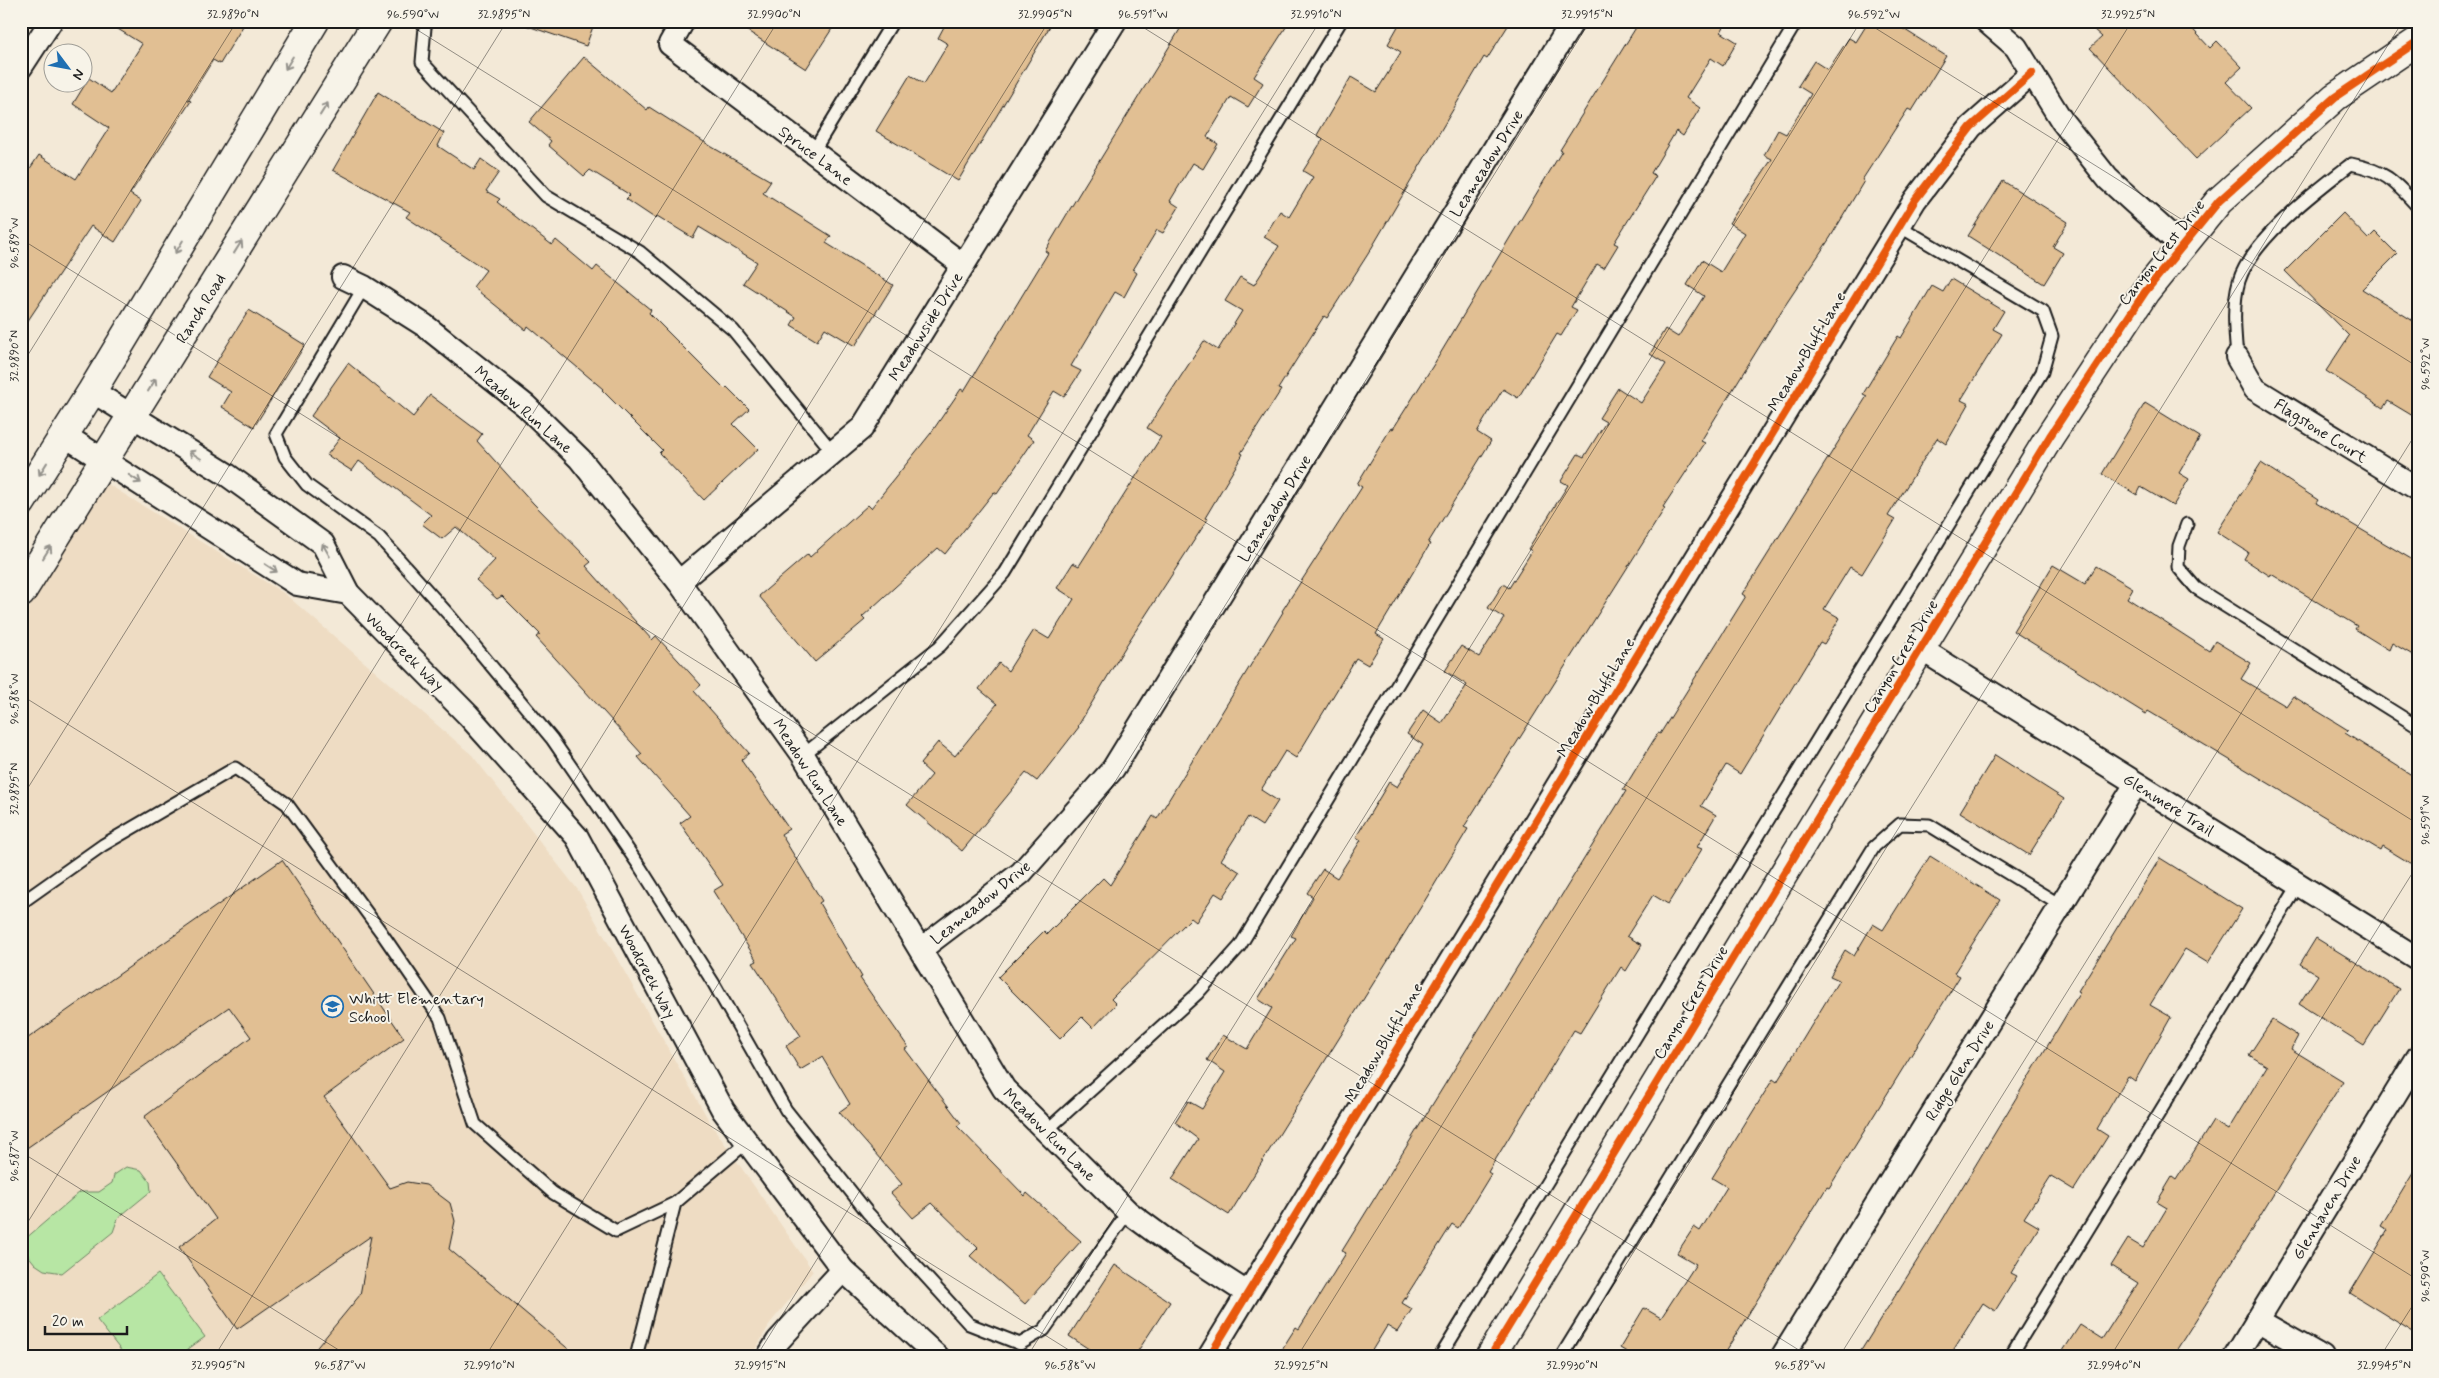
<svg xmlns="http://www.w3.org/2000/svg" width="2439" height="1378" font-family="Mynerve,sans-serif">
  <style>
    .built { fill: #eedcc3 }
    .green { fill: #b7e6a4; stroke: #6a8160 }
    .building { fill: #e1bf93; stroke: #1c1c1c }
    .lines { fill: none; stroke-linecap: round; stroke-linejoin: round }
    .lane-casing { stroke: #1c1c1c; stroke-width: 15 }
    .street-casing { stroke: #1c1c1c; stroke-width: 26 }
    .secondary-casing { stroke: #1c1c1c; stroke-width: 31 }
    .lane { stroke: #f7f3e8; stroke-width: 11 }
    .street { stroke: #f7f3e8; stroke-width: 22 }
    .secondary { stroke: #f7f3e8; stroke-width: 28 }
    .cycleway-casing { stroke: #f7f3e8; stroke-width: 11 }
    .cycleway { stroke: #e8590c; stroke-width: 8 }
    .oneway { stroke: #94928c }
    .ticks { fill: none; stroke: #1c1c1c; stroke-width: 1; stroke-opacity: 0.45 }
    .labels { text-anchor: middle; stroke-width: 4; stroke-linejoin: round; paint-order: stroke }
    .street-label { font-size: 16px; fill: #1c1c1c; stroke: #f7f3e8 }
    .poi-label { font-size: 16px; fill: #1c1c1c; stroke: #f7f3e8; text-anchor: start }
    .neatline { fill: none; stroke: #1c1c1c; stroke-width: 2 }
    .ticks-label { font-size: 12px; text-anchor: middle; fill: #1c1c1c }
  </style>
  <rect width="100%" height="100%" fill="#f3e9d7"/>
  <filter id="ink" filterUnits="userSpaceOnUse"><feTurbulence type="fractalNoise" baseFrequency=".02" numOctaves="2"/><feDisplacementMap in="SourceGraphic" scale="10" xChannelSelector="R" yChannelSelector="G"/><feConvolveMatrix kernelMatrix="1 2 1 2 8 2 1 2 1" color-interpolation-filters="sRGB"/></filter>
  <g filter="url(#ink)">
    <path class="built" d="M 106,483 L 285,594 L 472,755 L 578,890 L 711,1124 L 813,1271 L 771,1322 L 751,1357 L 21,1357 L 21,621 Z"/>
    <g class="green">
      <path d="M 126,1167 L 141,1170 L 150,1182 L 151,1191 L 118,1218 L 113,1232 L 62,1273 L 44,1270 L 35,1264 L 27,1254 L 25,1239 L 80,1192 L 99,1192 L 112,1183 L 114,1175 Z"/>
      <path d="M 158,1274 L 205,1337 L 177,1357 L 126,1357 L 97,1320 Z"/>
    </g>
    <g class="building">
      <path d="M 105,21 L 246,21 L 220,64 L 213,60 L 188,100 L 191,101 L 130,194 L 141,201 L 115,242 L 91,226 L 21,331 L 21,182 L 39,155 L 76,179 L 109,128 L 73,104 L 89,78 L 111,93 L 142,44 Z"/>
      <path d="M 526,21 L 595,21 L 586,46 L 525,25 Z"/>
      <path d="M 732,21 L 837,21 L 806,69 Z"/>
      <path d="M 947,21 L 1053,21 L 958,181 L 876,131 L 910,75 L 924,84 L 948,44 L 938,38 Z"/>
      <path d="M 1185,21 L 1290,21 L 1254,77 L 1263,83 L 1248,107 L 1231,97 L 1207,137 L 1218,144 L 1203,169 L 1193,163 L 1170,201 L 1179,207 L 1163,233 L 1157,230 L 1133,270 L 1137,273 L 1124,297 L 1115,292 L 1071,366 L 1081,371 L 1064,397 L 1054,391 L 1027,435 L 1034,440 L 997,494 L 994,492 L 945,554 L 938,548 L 862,617 L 865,620 L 815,662 L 759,596 L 808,554 L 810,557 L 868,505 L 871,508 L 931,433 L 961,389 L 964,391 L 1048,253 L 1045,251 L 1079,194 Z"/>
      <path d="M 1401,21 L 1511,21 L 1487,59 L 1484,57 L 1368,254 L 1327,318 L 1324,316 L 1278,389 L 1281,390 L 1241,453 L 1243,454 L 1205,518 L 1208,519 L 1127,644 L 1078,726 L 1079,727 L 1037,781 L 1026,773 L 962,851 L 907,805 L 932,775 L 920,764 L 938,742 L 955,756 L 997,704 L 979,689 L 999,663 L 1008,671 L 1034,630 L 1049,639 L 1074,599 L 1057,588 L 1073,563 L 1079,566 L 1161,437 L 1147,428 L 1204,341 L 1218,350 L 1242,311 L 1225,301 L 1240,277 L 1254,285 L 1279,246 L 1264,237 L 1280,211 L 1289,217 L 1313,177 L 1303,171 L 1323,139 L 1317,135 L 1351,77 L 1376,92 L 1401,52 L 1388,44 Z"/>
      <path d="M 1640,21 L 1727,21 L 1721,32 L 1737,42 L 1723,66 L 1711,58 L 1686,98 L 1700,108 L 1683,136 L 1676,131 L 1651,173 L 1656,176 L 1614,243 L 1618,245 L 1604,268 L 1597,264 L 1571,307 L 1577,310 L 1561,336 L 1557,334 L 1518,398 L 1503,389 L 1477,432 L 1491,441 L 1428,543 L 1430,544 L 1376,634 L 1384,639 L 1368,665 L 1356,658 L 1296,758 L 1285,751 L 1261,790 L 1278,801 L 1262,826 L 1248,817 L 1221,860 L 1240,872 L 1223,898 L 1215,893 L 1196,922 L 1191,918 L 1111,999 L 1116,1004 L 1093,1028 L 1082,1017 L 1060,1039 L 998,977 L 1044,931 L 1047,934 L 1103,878 L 1110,885 L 1153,816 L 1157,819 L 1283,612 L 1282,611 L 1362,487 L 1357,484 L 1391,428 L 1393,429 L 1434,364 L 1562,151 L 1560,150 Z"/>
      <path d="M 1869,21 L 1891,21 L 1946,56 L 1912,111 L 1908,109 L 1862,180 L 1864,181 L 1830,238 L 1782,310 L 1701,441 L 1705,443 L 1663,507 L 1665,508 L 1504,763 L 1464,827 L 1468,829 L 1424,902 L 1229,1215 L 1172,1179 L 1198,1139 L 1175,1122 L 1188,1101 L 1202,1109 L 1225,1072 L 1207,1060 L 1223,1035 L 1247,1049 L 1272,1008 L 1258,999 L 1296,938 L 1291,936 L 1313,897 L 1307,893 L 1323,869 L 1337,878 L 1361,840 L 1356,837 L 1389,782 L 1397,787 L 1423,745 L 1407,734 L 1423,710 L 1442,723 L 1467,685 L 1445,671 L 1461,646 L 1479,657 L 1504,618 L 1488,608 L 1503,584 L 1509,588 L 1532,551 L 1528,549 L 1568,485 L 1561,481 L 1578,454 L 1584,457 L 1606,422 L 1599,418 L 1618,388 L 1641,403 L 1666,364 L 1650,354 L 1665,329 L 1678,337 L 1704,296 L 1687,285 L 1702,260 L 1721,272 L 1745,233 L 1729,223 L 1772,159 L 1764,155 L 1778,130 L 1786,134 L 1811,94 L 1798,86 L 1814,61 L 1828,70 L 1849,38 L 1856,42 Z"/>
      <path d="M 2084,21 L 2185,21 L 2210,48 L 2217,41 L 2242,67 L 2226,82 L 2251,108 L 2196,159 L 2090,48 L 2102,37 Z"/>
      <path d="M 584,57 L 647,110 L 649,107 L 712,147 L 771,181 L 763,193 L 831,236 L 826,243 L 893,285 L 855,346 L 825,328 L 817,341 L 791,325 L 796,317 L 743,283 L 757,262 L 699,227 L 693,238 L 657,216 L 656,219 L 626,199 L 630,195 L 590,170 L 584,176 L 548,145 L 551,141 L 529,122 Z"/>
      <path d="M 378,92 L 444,133 L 438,146 L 474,170 L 481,159 L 499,172 L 486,191 L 500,199 L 497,202 L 552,245 L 556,240 L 593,271 L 597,266 L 651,310 L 649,313 L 725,389 L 727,387 L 749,409 L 733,424 L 758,449 L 704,500 L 659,453 L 662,450 L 602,390 L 603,389 L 528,326 L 526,330 L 473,287 L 486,270 L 406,217 L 410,212 L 333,170 Z"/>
      <path d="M 2003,181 L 2068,222 L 2053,247 L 2063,253 L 2044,284 L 1968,236 Z"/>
      <path d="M 2343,213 L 2368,239 L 2375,232 L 2397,254 L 2362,289 L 2418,324 L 2418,419 L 2388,401 L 2383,408 L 2326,371 L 2349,336 L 2285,271 Z"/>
      <path d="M 1951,279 L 2004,311 L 1993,329 L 2002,334 L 1961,400 L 1969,404 L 1946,444 L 1937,438 L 1888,516 L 1895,520 L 1862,574 L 1850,567 L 1824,609 L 1840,618 L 1824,644 L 1820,642 L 1740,774 L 1726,765 L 1701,806 L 1716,815 L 1697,847 L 1702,849 L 1668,904 L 1653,895 L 1627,936 L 1642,945 L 1626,971 L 1621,967 L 1580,1033 L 1574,1030 L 1488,1172 L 1491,1174 L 1458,1228 L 1452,1224 L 1402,1303 L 1412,1309 L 1397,1332 L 1387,1326 L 1368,1357 L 1277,1357 L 1296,1327 L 1299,1329 L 1346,1253 L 1342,1251 L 1626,791 L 1623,790 L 1658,733 L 1660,734 L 1746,596 L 1743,594 L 1867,396 L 1863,394 L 1898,336 L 1901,338 L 1932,286 L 1943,292 Z"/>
      <path d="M 249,310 L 305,345 L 254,427 L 222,407 L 231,392 L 207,377 Z"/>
      <path d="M 348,363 L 413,417 L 430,395 L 482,434 L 477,441 L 533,503 L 591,562 L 586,566 L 652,640 L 656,636 L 701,685 L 694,691 L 749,753 L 741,760 L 789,829 L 781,834 L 822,901 L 819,903 L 862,977 L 860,978 L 908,1047 L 905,1049 L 961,1123 L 957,1126 L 1025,1196 L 1027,1193 L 1081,1241 L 1025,1304 L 970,1256 L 978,1248 L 932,1203 L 913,1218 L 891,1193 L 902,1184 L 839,1112 L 850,1104 L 822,1057 L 800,1070 L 786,1046 L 801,1036 L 753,963 L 757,961 L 713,891 L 723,885 L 680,823 L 690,816 L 638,757 L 642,754 L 536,637 L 540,634 L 502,596 L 497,599 L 476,580 L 495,560 L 456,527 L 442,539 L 422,524 L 431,515 L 359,461 L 352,471 L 327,455 L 340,438 L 311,416 Z"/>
      <path d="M 2145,403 L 2200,437 L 2179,473 L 2189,479 L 2173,506 L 2141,487 L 2137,495 L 2102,474 Z"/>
      <path d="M 2261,463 L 2318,500 L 2316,503 L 2418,563 L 2418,658 L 2392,643 L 2389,650 L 2355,629 L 2357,626 L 2271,574 L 2270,576 L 2244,559 L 2248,552 L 2217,532 Z"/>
      <path d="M 2053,565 L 2085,584 L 2096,566 L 2133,588 L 2127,598 L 2209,651 L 2215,641 L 2251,663 L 2241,679 L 2286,706 L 2293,696 L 2348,730 L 2345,733 L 2418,779 L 2418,868 L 2382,846 L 2380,850 L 2148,711 L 2146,714 L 2013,631 Z"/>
      <path d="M 1995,755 L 2064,799 L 2029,855 L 1960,812 Z"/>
      <path d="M 1930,856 L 2000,900 L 1954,973 L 1960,976 L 1829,1188 L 1827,1187 L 1722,1357 L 1635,1357 L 1620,1348 L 1644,1308 L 1661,1318 L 1696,1264 L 1677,1253 L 1694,1227 L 1700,1231 L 1727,1187 L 1712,1178 L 1773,1079 L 1777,1082 L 1839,980 L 1830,976 L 1845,950 L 1854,956 L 1873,924 L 1883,930 Z"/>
      <path d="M 2160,858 L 2242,909 L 2208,963 L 2185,949 L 2150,1005 L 2171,1017 L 2135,1081 L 2128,1076 L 2097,1129 L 2108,1136 L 2074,1190 L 2051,1176 L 2024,1218 L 2039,1227 L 2011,1273 L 2017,1276 L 1995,1311 L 1983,1303 L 1949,1357 L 1857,1357 L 1943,1219 L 2080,992 L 2078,991 Z"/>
      <path d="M 282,860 L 404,1038 L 324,1097 L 390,1188 L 407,1182 L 426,1185 L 450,1203 L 455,1221 L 449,1249 L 578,1357 L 309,1357 L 360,1295 L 371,1236 L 237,1329 L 179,1247 L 216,1219 L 144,1117 L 251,1037 L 229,1007 L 21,1152 L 21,1043 Z"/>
      <path d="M 2316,938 L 2399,989 L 2364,1045 L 2299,1004 L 2318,975 L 2300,964 Z"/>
      <path d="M 2272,1020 L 2298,1036 L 2291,1049 L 2343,1081 L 2216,1288 L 2172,1357 L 2059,1357 L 2080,1325 L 2102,1339 L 2138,1283 L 2111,1266 L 2128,1239 L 2143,1248 L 2167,1208 L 2157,1202 L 2172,1177 L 2176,1180 L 2213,1121 L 2228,1130 L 2267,1066 L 2249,1055 Z"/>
      <path d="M 2418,1165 L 2418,1335 L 2350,1293 L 2388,1230 L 2381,1226 Z"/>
      <path d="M 1115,1265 L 1170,1302 L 1134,1357 L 1101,1357 L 1069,1336 Z"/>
    </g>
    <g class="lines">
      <defs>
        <g id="lane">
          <path d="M 428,21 L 425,27 L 422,62 L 546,196 L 640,252 L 733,330 L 832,451"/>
          <path d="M 813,152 L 893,21"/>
          <path d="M 364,287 L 276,434 L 285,457 L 307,485 L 379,537 L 449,615 L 552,739 L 640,867 L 714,984 L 786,1110 L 868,1213 L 969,1324 L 1020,1344 L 1044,1330 L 1128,1212"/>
          <path d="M 2237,357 C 2235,333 2232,305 2239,281 C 2252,239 2316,191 2351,164 C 2386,171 2394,181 2418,207"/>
          <path d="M 2187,524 L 2179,546 L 2178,567 L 2196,588 L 2418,727"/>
          <path d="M 803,755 L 940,646 L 1005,573 L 1341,21"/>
          <path d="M 21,903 L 103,845 L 235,768 L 287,804 L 381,932 L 440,1018 L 475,1124 L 553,1193 L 616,1231 L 675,1203 L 747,1142"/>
          <path d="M 1046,1131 L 1197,994 L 1240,946 L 1797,21"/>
          <path d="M 636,1357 L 675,1203"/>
          <path d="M 1440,1357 L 2042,372 L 2052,336 L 2043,311 L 1899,226"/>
          <path d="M 1561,1357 L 1874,847 L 1900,824 L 1929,825 L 2060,905"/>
          <path d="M 2010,1357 L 2299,884"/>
        </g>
        <g id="street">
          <path d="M 683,21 L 670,44 L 963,265"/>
          <path d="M 1986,21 L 2016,47 L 2062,121 L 2108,179 L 2182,246"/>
          <path d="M 21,67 L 51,21"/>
          <path d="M 343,277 L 364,287 L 424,325 L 526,406 L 580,459 L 679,582 L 803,755 L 1004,1089 L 1128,1212 L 1170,1243 L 1247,1293"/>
          <path d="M 2237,357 L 2255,389 L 2418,489"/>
          <path d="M 92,391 L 226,474 L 323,544 L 348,593 L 468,715 L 577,837 L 723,1110 L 843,1270 L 938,1357"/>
          <path d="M 64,435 L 297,584 L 348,593"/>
          <path d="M 679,582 L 862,428 L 1115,21"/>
          <path d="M 1921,649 L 2418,959"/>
          <path d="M 921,949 L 1021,873 L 1113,769 L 1573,21"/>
          <path d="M 2257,1320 L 2322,1357"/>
          <path d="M 768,1357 L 778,1341 L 843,1270"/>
          <path d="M 1209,1357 L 1915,200 L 1971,127 L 2032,73"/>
          <path d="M 1782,1357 L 2136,784"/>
          <path d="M 2235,1357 L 2418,1057"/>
        </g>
        <g id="secondary">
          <path d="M 21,503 L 92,391 L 315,21"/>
          <path d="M 21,593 L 378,21"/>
          <path d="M 1490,1357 L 2050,436 L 2145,292 L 2219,201 L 2335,97 L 2418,41"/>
        </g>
      </defs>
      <use href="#lane" class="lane-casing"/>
      <use href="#street" class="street-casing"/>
      <use href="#secondary" class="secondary-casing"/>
      <use href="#lane" class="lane"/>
      <use href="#street" class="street"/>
      <use href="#secondary" class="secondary"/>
      <defs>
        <g id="cycleway">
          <path d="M 1209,1357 L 1915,200 L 1971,127 L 2032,73"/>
          <path d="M 1490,1357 L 2050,436 L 2145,292 L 2219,201 L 2335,97 L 2418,41"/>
        </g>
      </defs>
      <use href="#cycleway" class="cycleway-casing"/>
      <use href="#cycleway" class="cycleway"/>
    </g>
    <defs><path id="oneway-shaft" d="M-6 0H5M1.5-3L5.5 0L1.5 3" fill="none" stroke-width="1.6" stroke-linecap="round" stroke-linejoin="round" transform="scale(1.25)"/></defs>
    <g class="oneway">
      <use href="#oneway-shaft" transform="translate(289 63) rotate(121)"/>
      <use href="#oneway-shaft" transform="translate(324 109) rotate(-58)"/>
      <use href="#oneway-shaft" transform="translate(179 247) rotate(121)"/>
      <use href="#oneway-shaft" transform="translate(238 247) rotate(-58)"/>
      <use href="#oneway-shaft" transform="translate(152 385) rotate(-58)"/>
      <use href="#oneway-shaft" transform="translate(195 455) rotate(-148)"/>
      <use href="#oneway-shaft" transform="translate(43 469) rotate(122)"/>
      <use href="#oneway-shaft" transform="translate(135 479) rotate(33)"/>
      <use href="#oneway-shaft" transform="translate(326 550) rotate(-120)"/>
      <use href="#oneway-shaft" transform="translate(47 552) rotate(-58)"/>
      <use href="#oneway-shaft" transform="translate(271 568) rotate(33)"/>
    </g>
  </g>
  <path class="ticks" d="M 403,21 L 2418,1280M 1133,21 L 2418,824M 1864,21 L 2418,367M 21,239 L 1810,1357M 21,366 L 237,21M 21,695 L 1080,1357M 21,799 L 507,21M 21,1152 L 350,1357M 21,1233 L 778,21M 214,1357 L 1049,21M 485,1357 L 1320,21M 756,1357 L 1590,21M 1027,1357 L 1861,21M 1297,1357 L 2132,21M 1568,1357 L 2403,21M 1839,1357 L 2418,430M 2110,1357 L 2418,864M 2380,1357 L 2418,1297"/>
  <defs>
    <symbol id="school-ring" viewBox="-11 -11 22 22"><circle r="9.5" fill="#f7f3e8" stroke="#1f6fb2" stroke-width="1.5"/><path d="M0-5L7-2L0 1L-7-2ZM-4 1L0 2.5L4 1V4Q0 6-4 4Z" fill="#1f6fb2"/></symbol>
  </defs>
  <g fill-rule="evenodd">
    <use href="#school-ring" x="320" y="994" width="25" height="25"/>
  </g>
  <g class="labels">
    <g class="street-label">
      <text transform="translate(816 155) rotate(37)" y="6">Spruce Lane</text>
      <text transform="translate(1486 163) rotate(-58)" y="6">Leameadow Drive</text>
      <text transform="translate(2161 252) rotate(-52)" y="6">Canyon Crest Drive</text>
      <text transform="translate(200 308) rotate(-58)" y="6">Ranch Road</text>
      <text transform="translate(925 326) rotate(-58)" y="6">Meadowside Drive</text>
      <text transform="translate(1806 351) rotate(-59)" y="6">Meadow Bluff Lane</text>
      <text transform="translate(524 409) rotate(41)" y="6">Meadow Run Lane</text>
      <text transform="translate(2321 430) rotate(32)" y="6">Flagstone Court</text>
      <text transform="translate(1274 508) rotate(-58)" y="6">Leameadow Drive</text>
      <text transform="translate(405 651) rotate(45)" y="6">Woodcreek Way</text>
      <text transform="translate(1900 656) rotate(-59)" y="6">Canyon Crest Drive</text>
      <text transform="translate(1595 697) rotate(-59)" y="6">Meadow Bluff Lane</text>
      <text transform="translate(811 772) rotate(57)" y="6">Meadow Run Lane</text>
      <text transform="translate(2169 804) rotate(32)" y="6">Glenmere Trail</text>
      <text transform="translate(980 902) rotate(-39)" y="6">Leameadow Drive</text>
      <text transform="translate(648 971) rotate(62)" y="6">Woodcreek Way</text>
      <text transform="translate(1690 1002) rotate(-59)" y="6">Canyon Crest Drive</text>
      <text transform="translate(1383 1042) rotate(-59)" y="6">Meadow Bluff Lane</text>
      <text transform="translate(1959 1070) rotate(-58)" y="6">Ridge Glen Drive</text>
      <text transform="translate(1050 1134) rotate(45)" y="6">Meadow Run Lane</text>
      <text transform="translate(2326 1207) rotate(-59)" y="6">Glenhaven Drive</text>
    </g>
    <g class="poi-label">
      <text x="349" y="1004">Whitt Elementary<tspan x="349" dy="18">School</tspan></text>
    </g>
  </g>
  <rect width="2439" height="1378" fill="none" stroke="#f7f3e8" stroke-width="55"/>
  <g transform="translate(68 68) rotate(122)"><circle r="24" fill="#f7f3e8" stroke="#9f9d96"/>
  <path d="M0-4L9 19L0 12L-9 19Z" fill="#1f6fb2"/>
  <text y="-8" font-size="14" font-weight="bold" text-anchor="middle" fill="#1c1c1c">N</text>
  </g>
  <path d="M45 1326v8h82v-8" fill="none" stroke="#1c1c1c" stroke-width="2.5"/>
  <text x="52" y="1326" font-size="15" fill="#1c1c1c" stroke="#f7f3e8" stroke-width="4" paint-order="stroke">20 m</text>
  <rect x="28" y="28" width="2384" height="1322" class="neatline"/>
  <g class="ticks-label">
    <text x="233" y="18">32.9890°N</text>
    <text x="413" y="18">96.590°W</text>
    <text x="504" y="18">32.9895°N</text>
    <text x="774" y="18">32.9900°N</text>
    <text x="1045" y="18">32.9905°N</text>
    <text x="1143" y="18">96.591°W</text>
    <text x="1316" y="18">32.9910°N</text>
    <text x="1587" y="18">32.9915°N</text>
    <text x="1874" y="18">96.592°W</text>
    <text x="2128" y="18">32.9925°N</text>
    <text transform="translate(14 243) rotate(-90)" y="4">96.589°W</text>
    <text transform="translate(14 356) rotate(-90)" y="4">32.9890°N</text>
    <text transform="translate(2425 364) rotate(-90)" y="4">96.592°W</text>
    <text transform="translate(14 699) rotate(-90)" y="4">96.588°W</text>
    <text transform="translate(14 789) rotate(-90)" y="4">32.9895°N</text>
    <text transform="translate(2425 820) rotate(-90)" y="4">96.591°W</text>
    <text transform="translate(14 1156) rotate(-90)" y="4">96.587°W</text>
    <text transform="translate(2425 1276) rotate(-90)" y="4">96.590°W</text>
    <text x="218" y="1369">32.9905°N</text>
    <text x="340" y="1369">96.587°W</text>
    <text x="489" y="1369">32.9910°N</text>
    <text x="760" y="1369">32.9915°N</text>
    <text x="1070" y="1369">96.588°W</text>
    <text x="1301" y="1369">32.9925°N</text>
    <text x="1572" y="1369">32.9930°N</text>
    <text x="1800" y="1369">96.589°W</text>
    <text x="2114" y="1369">32.9940°N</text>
    <text x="2384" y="1369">32.9945°N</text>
  </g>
</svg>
